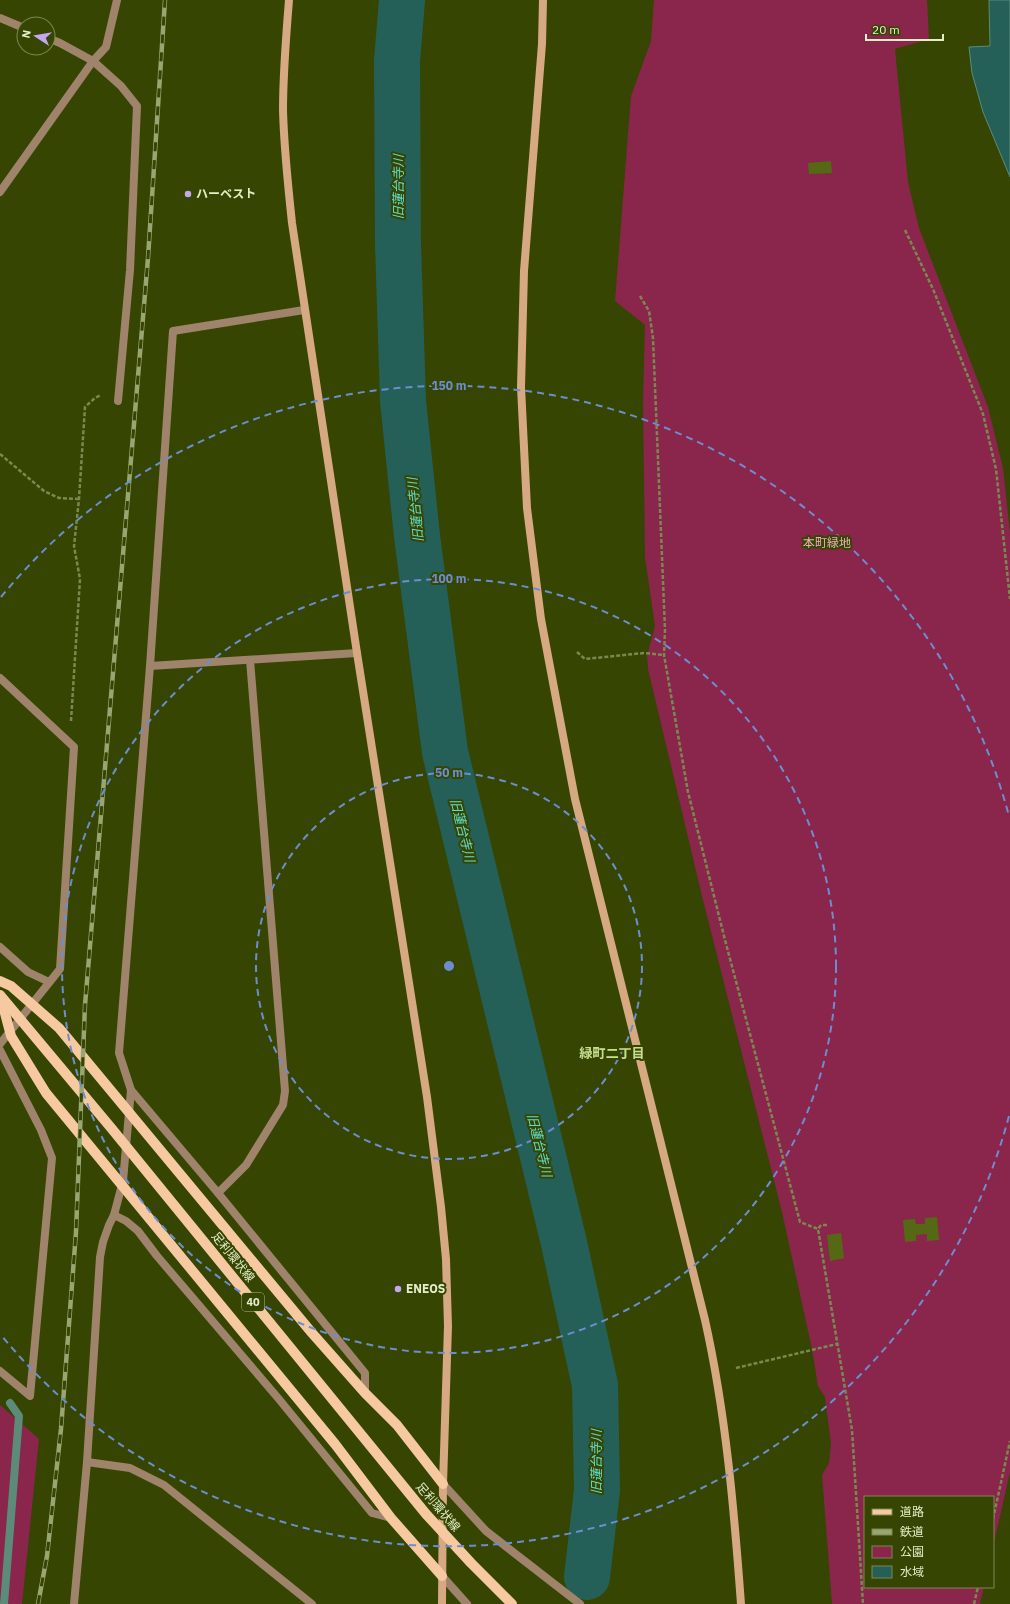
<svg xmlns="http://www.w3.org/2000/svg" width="1010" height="1604" font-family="'IBM Plex Sans','Noto Sans JP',sans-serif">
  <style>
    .green { fill: #8a254b }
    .water { fill: #246057; stroke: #5d8b79 }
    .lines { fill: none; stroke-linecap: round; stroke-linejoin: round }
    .stream { stroke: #5d8b79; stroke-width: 8 }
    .river { stroke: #246057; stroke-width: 46 }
    .building { fill: #556914 }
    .path { stroke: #7b8950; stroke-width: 2.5; stroke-dasharray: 4 2; stroke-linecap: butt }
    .lane { stroke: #9f836b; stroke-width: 8 }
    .street { stroke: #9f836b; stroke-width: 8 }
    .secondary { stroke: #d6a982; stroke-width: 8 }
    .primary { stroke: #f7c9a1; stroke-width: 10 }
    .rail-casing { stroke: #98a672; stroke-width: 4.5 }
    .rail { stroke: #364502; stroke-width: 3; stroke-dasharray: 9; stroke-linecap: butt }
    .ring { fill: none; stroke: #6c8ed1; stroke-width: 2; stroke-dasharray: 7 5 }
    .poi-dot { fill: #c5a7f1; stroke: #364502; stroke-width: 1.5 }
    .labels { text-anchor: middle; stroke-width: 4; stroke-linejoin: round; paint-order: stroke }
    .shield { fill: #364502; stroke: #aebc8c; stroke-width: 1 }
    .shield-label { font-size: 11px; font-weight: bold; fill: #e2efc7 }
    .poi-label { font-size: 12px; font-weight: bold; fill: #e2efc7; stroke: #364502; text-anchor: start }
    .park-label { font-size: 12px; fill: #edaebe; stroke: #364502 }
    .street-label { font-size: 12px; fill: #e2efc7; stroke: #364502 }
    .water-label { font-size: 13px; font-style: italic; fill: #61dcca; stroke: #364502 }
    .neighbourhood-label { font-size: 13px; font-weight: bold; fill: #c7e08e; stroke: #364502 }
    .centre { fill: #6c8ed1; stroke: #364502; stroke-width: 2 }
    .ring-label { font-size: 12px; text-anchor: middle; font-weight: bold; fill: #6c8ed1; stroke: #364502; stroke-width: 4; stroke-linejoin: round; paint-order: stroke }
  </style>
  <rect width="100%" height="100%" fill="#364502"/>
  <g class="green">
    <path d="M 654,0 L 927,0 L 929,39 L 895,49 L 908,182 L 919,228 L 988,407 L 1003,468 L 1010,533 L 1010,1472 L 993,1547 L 993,1497 L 865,1497 L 865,1587 L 984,1587 L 980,1604 L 832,1604 L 822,1475 L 829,1463 L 831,1444 L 825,1397 L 818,1386 L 812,1349 L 782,1212 L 702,896 L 648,669 L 647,656 L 655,626 L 645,557 L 643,404 L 645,325 L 615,301 L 631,96 L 651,41 Z"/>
    <path d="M 0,1405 L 39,1439 L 22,1604 L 0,1604 Z"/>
  </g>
  <path class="water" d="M 989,0 L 1010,0 L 1010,177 L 983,112 L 972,73 L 969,47 L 990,46 Z"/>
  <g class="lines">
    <path class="stream" d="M 4,1604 L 19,1416 L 10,1403"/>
    <path class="river" d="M 402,0 L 397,61 L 398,243 L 403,401 L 417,536 L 445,752 L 564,1243 L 595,1385 L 597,1490 L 587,1577"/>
  </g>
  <g class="building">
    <path d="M 831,161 L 832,173 L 809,174 L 808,163 Z"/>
    <path d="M 937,1217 L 939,1240 L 927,1241 L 927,1234 L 916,1235 L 916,1241 L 905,1242 L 903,1220 L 915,1219 L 916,1224 L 925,1224 L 925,1218 Z"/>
    <path d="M 841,1233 L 844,1258 L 830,1261 L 827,1235 Z"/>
  </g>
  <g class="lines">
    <g class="path">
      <path d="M 905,230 L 933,289 L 983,414 L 996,469 L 1010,599"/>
      <path d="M 640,296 L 649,311 L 653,338 L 665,630 L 664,655 L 688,792 L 725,940 L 800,1222 L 818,1229"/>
      <path d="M 0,454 L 44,491 L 59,498 L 79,499"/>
      <path d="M 577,652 L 585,659 L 644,653 L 664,655"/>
      <path d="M 71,721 L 80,579 L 74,546 L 79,499 L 85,407 L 95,398 L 101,395"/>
      <path d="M 827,1225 L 821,1225 L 818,1229 L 852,1430 L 863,1604"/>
      <path d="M 736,1368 L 837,1344"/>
      <path d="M 993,1519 L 1010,1441"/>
      <path d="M 974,1604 L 978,1587"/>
    </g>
    <g class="lane">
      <path d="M 117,0 L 106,47 L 93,61 L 121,86 L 137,106 L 130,270 L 118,401"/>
      <path d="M 0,947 L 28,972 L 49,982"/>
      <path d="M 218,1193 L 365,1373 L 365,1393"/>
      <path d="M 114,1215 L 126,1221 L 138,1231 L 157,1256 L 278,1398 L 372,1513 L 391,1518"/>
    </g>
    <g class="street">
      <path d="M 0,18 L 24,28"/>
      <path d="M 0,192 L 93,61 L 60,43 L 48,38"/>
      <path d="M 150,666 L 357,653"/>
      <path d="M 0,678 L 74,747 L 60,969 L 0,1044"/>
      <path d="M 0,1050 L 41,1130 L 52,1158 L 30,1396 L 0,1371"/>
      <path d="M 131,1090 L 218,1193 L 246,1165 L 283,1105 L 285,1091 L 250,660"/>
      <path d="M 87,1462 L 130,1468 L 164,1485 L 312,1604"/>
      <path d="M 443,1484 L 486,1531 L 580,1604"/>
      <path d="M 442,1576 L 467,1604"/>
      <path d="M 74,1604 L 87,1462 L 100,1257 L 103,1242 L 109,1225 L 114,1215 L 123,1181 L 131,1090 L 119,1053 L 150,666 L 173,331 L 304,310"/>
    </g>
    <g class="secondary">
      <path d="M 289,0 C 286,37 283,73 283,110 C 284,148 288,186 292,223 L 357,653 L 427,1097 L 441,1207 L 446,1259 L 448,1326 L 443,1484 L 442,1604"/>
      <path d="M 543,0 L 542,44 L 524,271 L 521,387 L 527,508 L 541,619 L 575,799 L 705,1320 C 726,1414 734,1509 741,1604"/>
    </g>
    <g class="primary">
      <path d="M 0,981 L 11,986 L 59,1028 L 312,1333 L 365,1393 L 397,1425 L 443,1484"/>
      <path d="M 0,995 L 112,1129 L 426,1514 L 471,1563 L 512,1604"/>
      <path d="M 1,998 L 11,1036 L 46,1093 L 335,1444 L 391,1518 L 442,1576"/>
    </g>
    <defs>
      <path id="rail" d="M 38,1604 L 47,1556 L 61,1429 L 76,1232 L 85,1005 L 148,258 L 165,0"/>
    </defs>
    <use href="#rail" class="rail-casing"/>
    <use href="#rail" class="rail"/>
  </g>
  <g class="ring">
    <circle cx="449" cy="966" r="193"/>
    <circle cx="449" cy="966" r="387"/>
    <path d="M1009 1116A580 580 0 0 1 1 1335M1 597A580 580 0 0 1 1009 816"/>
  </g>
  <g class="poi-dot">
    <circle cx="188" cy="194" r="4"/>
    <circle cx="398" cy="1289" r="4"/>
  </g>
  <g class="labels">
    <rect class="shield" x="242" y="1293" width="22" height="18" rx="3"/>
    <g class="shield-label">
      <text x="253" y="1306">40</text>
    </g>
    <g class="poi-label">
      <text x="196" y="198">ハーベスト</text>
      <text x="406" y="1293">ENEOS</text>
    </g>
    <g class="park-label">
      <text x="827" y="547">本町緑地</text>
    </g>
    <g class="street-label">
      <text transform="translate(233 1257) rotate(51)" y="4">足利環状線</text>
      <text transform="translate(438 1507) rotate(49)" y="4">足利環状線</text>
    </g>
    <g class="water-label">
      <text transform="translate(398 187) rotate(-90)" y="5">旧蓮台寺川</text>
      <text transform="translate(415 510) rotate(-96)" y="5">旧蓮台寺川</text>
      <text transform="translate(463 830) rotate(76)" y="5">旧蓮台寺川</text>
      <text transform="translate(540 1145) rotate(76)" y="5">旧蓮台寺川</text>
      <text transform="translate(596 1462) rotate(-90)" y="5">旧蓮台寺川</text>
    </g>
    <g class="neighbourhood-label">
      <text x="612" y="1058">緑町二丁目</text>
    </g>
  </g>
  <circle cx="449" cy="966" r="6" class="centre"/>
  <g class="ring-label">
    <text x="449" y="390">150 m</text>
    <text x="449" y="583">100 m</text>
    <text x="449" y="777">50 m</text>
  </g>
  <rect x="864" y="1496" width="130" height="92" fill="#364502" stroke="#7b8951"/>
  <rect x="872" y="1509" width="20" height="6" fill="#f7c9a1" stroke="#7b8951"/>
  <text x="900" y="1516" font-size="12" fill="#e2efc7">道路</text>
  <rect x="872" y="1529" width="20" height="6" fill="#98a672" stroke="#7b8951"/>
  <text x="900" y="1536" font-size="12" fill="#e2efc7">鉄道</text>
  <rect x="872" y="1546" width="20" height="12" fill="#8a254b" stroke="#7b8951"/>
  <text x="900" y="1556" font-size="12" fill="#e2efc7">公園</text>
  <rect x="872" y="1566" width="20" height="12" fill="#246057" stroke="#7b8951"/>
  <text x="900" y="1576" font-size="12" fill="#e2efc7">水域</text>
  <g transform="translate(36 36) rotate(282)"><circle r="19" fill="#364502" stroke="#7b8951"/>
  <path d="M0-3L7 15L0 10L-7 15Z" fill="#c5a7f1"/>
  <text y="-6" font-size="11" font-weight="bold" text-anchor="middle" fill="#e2efc7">N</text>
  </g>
  <path d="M866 34v6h77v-6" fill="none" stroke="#e2efc7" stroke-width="2"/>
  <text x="872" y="34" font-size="12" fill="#e2efc7" stroke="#364502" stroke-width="3" paint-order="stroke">20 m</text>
</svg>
